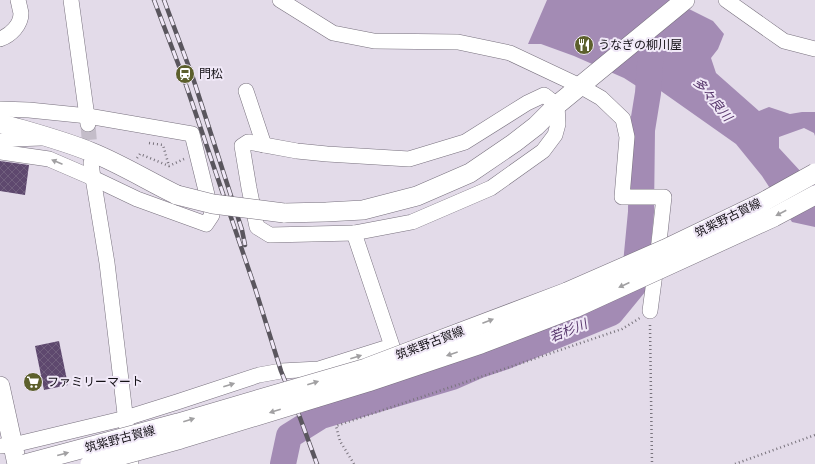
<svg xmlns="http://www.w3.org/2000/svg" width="815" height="464" font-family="Rubik,'Noto Sans JP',sans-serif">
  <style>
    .water { fill: #a38bb4 }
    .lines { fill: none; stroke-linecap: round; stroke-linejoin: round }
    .river { stroke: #a38bb4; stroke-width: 26 }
    .building { fill: url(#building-cross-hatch) }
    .minor-tunnel { stroke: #c4bdc9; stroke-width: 15; stroke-dasharray: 15 8; stroke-linecap: butt }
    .minor-casing { stroke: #78717e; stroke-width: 16 }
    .major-casing { stroke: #78717e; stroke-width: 20 }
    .path { stroke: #78737c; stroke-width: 2.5; stroke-dasharray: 1 3; stroke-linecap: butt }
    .minor { stroke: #fff; stroke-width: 15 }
    .major { stroke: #fff; stroke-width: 19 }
    .rail-casing { stroke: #5a565e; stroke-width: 4.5 }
    .rail { stroke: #f0e8f7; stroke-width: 3; stroke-dasharray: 9; stroke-linecap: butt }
    .major-bridge-casing { stroke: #78717e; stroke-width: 20; stroke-linecap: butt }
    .major-bridge { stroke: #fff; stroke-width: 19 }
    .oneway { fill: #a1a0a2 }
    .labels { text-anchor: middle; stroke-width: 4; stroke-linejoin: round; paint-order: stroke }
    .poi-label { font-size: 12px; fill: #141116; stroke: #f0e8f7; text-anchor: start }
    .street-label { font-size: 12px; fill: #141116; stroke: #f0e8f7 }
    .water-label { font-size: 13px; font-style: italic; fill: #56356b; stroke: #f0e8f7 }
  </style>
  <defs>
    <pattern id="building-cross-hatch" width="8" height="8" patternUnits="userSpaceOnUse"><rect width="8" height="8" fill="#5e486e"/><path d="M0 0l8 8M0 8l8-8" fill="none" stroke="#705e7d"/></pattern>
  </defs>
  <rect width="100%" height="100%" fill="#e3dbe9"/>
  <path class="water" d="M 547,0 L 671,0 L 713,21 L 724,34 L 718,49 L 711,58 L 716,73 L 759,111 L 769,107 L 790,114 L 802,112 L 815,112 L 815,136 L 814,133 L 804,128 L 779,137 L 779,148 L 815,187 L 815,227 L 792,222 L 762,176 L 736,144 L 658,89 L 638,87 L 624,78 L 574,56 L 541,44 L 528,44 Z"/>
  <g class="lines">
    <path class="river" d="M 283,464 L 289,436 L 321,416 L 452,377 L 477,366 L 504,357 L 611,313 L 634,285 L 641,212 L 642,130 L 648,93 L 651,52"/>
  </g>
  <g class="building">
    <path d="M 0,161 L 29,165 L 25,195 L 0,191 Z"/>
    <path d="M 59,341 L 68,385 L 44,390 L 35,346 Z"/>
  </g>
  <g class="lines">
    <path class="minor-tunnel" d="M 88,125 L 91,160"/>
    <defs>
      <g id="minor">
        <path d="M 71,0 L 88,124"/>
        <path d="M 280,0 L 333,33 L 374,41 L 458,42 L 510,53 L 580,86 L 601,98 L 623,119 L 627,137 L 622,197 L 664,197 L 658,251 L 650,311"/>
        <path d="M 726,0 L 784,41 L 815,49"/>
        <path d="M 0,39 C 11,35 21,25 21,13 C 20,9 19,4 18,0"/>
        <path d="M 246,91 L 264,145"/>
        <path d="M 544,95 L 557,105 L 558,124 L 555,135 L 543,151 L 491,188 L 412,222 L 354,233 L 270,235 L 257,227 L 249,188 L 242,146 L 248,142 L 297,151 L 327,154 L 409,159 L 465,142 L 527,103 Z"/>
        <path d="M 0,109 L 29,110 L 88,116 L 192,134 L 212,215 L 206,224 L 137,199 L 93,178 L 49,159 L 0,152"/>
        <path d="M 0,141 L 13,139 L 41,138"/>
        <path d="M 91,163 L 93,178 L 107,263 L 131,464"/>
        <path d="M 0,446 L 13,445 L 126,418 L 177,402 L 259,375 L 281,371 L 319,369 L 392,346 L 354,233"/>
      </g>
      <g id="major">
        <path d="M 0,123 C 30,132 62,140 91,152 C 121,164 148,181 177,195"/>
        <path d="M 284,213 L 326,212 L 363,210 L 417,196 L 470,173 L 514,143 L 536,126 L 557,105 L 685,0"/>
        <path d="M 0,386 L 17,464"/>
      </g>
    </defs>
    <use href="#minor" class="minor-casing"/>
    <use href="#major" class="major-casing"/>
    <g class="path">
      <path d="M 149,143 L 163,145 L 169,166"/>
      <path d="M 137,158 L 140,154 L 169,166 L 184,159"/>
      <path d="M 650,325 L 652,464"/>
      <path d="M 354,464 L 340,441 L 336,426 L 622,329 L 640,318"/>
      <path d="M 735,464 L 815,435"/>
    </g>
    <use href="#minor" class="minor"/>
    <use href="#major" class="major"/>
    <defs>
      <g id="rail">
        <path d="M 154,0 L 185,82 L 255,288 L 281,371 L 299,415 L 317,464"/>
        <path d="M 164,0 L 193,78 L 242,230 L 245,245"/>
      </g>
    </defs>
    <use href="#rail" class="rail-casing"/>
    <use href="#rail" class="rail"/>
    <defs>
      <g id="major-bridge">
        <path d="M 177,195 L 213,204 L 284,213"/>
        <path d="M 25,464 L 178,423 L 366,368 L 567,292 L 665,249 L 763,202 L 815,173"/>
        <path d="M 90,464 L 181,439 L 368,382 L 481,344 L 575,308 L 774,217 L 815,195"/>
      </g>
    </defs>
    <use href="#major-bridge" class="major-bridge-casing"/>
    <use href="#major-bridge" class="major-bridge"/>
  </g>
  <defs><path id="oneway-solid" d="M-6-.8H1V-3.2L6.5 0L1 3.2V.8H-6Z"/></defs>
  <g class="oneway">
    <use href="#oneway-solid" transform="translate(57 162) rotate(-157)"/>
    <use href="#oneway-solid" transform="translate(781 213) rotate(152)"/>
    <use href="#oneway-solid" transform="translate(624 285) rotate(155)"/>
    <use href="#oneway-solid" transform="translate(488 321) rotate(-21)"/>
    <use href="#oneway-solid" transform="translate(452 354) rotate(161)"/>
    <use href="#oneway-solid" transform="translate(356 357) rotate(-18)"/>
    <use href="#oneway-solid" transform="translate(313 383) rotate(-17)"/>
    <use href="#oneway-solid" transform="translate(229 385) rotate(-18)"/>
    <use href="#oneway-solid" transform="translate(275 411) rotate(163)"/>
    <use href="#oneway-solid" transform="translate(189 420) rotate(-17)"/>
    <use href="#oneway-solid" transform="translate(63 454) rotate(-15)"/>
  </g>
  <defs>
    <symbol id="restaurant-disc" viewBox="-11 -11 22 22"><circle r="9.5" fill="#5c5f2c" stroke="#f0e8f7"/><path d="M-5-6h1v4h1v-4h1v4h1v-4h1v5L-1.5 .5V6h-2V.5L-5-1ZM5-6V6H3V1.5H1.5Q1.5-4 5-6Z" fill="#fff"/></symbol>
    <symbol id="station-disc" viewBox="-11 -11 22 22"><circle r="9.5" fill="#5c5f2c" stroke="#f0e8f7"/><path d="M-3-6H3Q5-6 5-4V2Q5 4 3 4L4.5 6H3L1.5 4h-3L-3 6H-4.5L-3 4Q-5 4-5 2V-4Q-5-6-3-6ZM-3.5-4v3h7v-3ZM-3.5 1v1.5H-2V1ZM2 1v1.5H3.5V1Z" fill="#fff"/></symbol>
    <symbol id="supermarket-disc" viewBox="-11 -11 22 22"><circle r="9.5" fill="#5c5f2c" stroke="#f0e8f7"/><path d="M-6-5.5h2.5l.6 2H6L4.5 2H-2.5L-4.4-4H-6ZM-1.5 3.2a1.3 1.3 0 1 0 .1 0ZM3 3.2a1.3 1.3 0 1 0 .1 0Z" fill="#fff"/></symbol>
  </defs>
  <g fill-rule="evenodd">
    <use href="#restaurant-disc" x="573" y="34" width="22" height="22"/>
    <use href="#station-disc" x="174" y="63" width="22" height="22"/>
    <use href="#supermarket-disc" x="22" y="371" width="22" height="22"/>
  </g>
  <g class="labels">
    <g class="poi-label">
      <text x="598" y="49">うなぎの柳川屋</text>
      <text x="199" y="78">門松</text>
      <text x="47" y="386">ファミリーマート</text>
    </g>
    <g class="street-label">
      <text transform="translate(728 218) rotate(-26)" y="4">筑紫野古賀線</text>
      <text transform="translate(430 343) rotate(-21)" y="4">筑紫野古賀線</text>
      <text transform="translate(120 439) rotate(-15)" y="4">筑紫野古賀線</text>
    </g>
    <g class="water-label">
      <text transform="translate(713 99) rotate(50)" y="5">多々良川</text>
      <text transform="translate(568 330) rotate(-22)" y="5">若杉川</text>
    </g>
  </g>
</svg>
